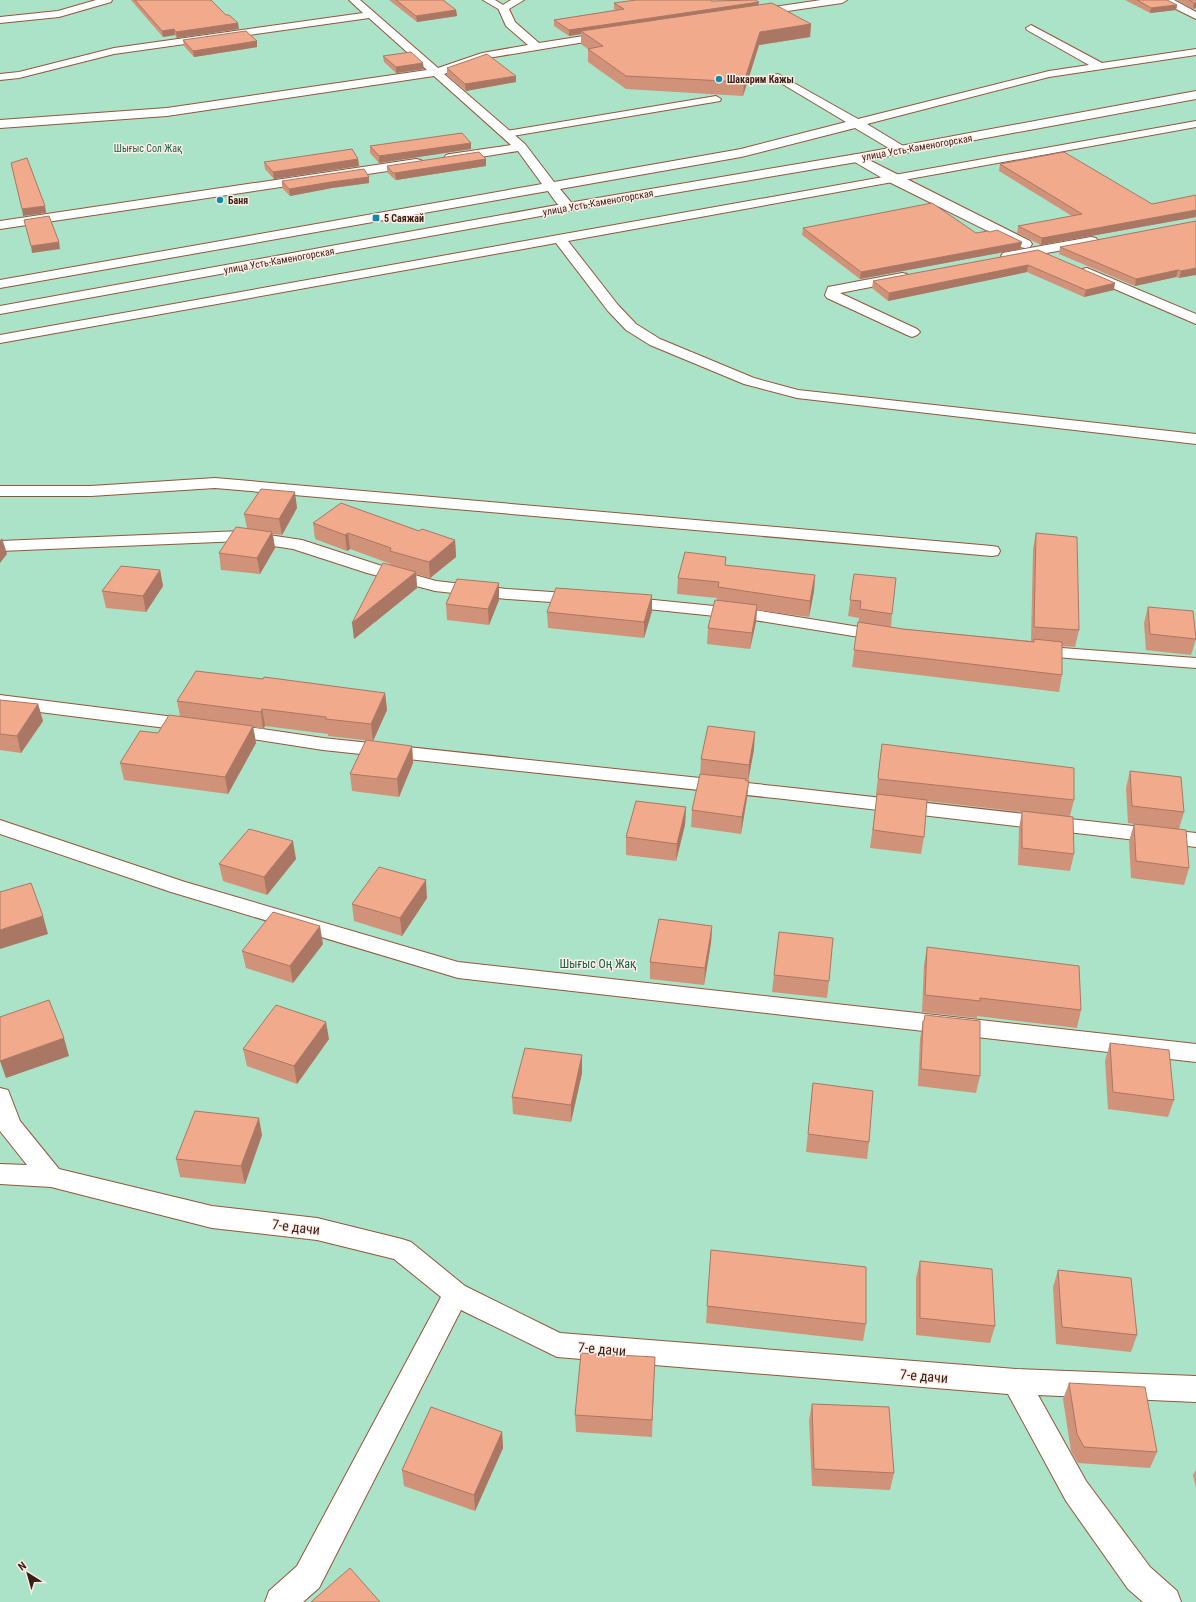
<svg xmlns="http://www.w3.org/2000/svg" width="1196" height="1602" font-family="'Roboto Condensed',sans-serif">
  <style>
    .green { fill: #aae3c7 }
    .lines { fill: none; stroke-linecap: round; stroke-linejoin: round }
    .service-casing { stroke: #94553a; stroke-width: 2 }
    .minor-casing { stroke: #94553a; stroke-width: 2 }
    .tertiary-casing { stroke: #94553a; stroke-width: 2 }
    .service { fill: #fff; fill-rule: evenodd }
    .minor { fill: #fff; fill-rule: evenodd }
    .tertiary { fill: #fff; fill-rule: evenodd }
    .wall { fill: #d09279 }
    .shaded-wall { fill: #a97763 }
    .building { fill: #f2aa8d; stroke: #a97763 }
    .poi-dot { fill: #0d8bad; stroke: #fdede7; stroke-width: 1.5 }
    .labels { text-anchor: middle; stroke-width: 3; stroke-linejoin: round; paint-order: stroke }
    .far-poi-label { font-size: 10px; font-weight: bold; fill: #391e13; stroke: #fdede7; text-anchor: start }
    .far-street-label { font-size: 10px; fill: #391e13; stroke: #fdede7 }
    .far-park-label { font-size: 10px; fill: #1a6146; stroke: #fdede7 }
    .park-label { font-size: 12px; fill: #1a6146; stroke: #fdede7 }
    .near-street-label { font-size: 14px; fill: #391e13; stroke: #fdede7 }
  </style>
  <rect width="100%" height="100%" fill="#fbdcd0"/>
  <rect class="green" x="0" y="0" width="1196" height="1602"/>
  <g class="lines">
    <defs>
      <g id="service">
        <path d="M 483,0 L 495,0 L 508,8 L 506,10 L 500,10 Z"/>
        <path d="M 716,96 L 721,99 L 720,101 L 507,137 L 501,134 L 507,131 Z"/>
        <path d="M 1196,121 L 1196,127 L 568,241 L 618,305 L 636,324 L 660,339 L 754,378 L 798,390 L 1196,434 L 1196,444 L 797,398 L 744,384 L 650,345 L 626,330 L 608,311 L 556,243 L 0,343 L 0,335 Z"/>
        <path d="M 215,478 L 992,546 L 998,547 L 1000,551 L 998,555 L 992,556 L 215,488 L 91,496 L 0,496 L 0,486 L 91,486 Z"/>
        <path d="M 242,531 L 302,540 L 379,565 L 436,581 L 507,589 L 580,594 L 586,595 L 589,599 L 586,603 L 580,604 L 507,599 L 435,591 L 367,573 L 293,549 L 242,541 L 0,551 L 0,541 Z"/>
        <path d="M 624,597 L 754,610 L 884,631 L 890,632 L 893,636 L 890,640 L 884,641 L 754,620 L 618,606 L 615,602 L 618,598 Z"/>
        <path d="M 1035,646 L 1196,658 L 1196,668 L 1029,655 L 1026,651 L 1029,647 Z"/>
        <path d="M 0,695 L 190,719 L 197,721 L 199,725 L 197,729 L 190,731 L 0,707 Z"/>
        <path d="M 228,724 L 323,738 L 784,787 L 1196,833 L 1196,847 L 784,799 L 323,750 L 221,734 L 218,730 L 221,726 Z"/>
        <path d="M 0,820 L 185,882 L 458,962 L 1196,1044 L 1196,1062 L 458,978 L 171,892 L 0,834 Z"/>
        <path d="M 0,1088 L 8,1090 L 20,1121 L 59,1169 L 212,1206 L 317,1218 L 402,1239 L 411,1242 L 465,1286 L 560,1333 L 1016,1369 L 1196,1376 L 1196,1402 L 1038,1395 L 1086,1481 L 1150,1567 L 1177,1591 L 1181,1602 L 1143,1602 L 1128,1589 L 1066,1501 L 1008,1394 L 557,1357 L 461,1310 L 319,1588 L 303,1602 L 265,1602 L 269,1591 L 297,1566 L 441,1297 L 394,1259 L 317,1240 L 212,1228 L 51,1187 L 0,1184 L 0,1164 L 27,1165 L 0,1131 Z"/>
      </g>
      <g id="minor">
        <path d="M 96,0 L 112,0 L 111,2 L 59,17 L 0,23 L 0,17 L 58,11 Z"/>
        <path d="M 349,0 L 360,0 L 438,68 L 482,53 L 528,45 L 506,26 L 498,8 L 511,0 L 524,0 L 509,9 L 515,22 L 539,43 L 609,32 L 613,33 L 614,35 L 609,38 L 488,58 L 444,74 L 525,144 L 554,182 L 741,149 L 846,122 L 774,79 L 772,77 L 774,75 L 778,74 L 858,119 L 1049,71 L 1089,65 L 1027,30 L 1026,28 L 1031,25 L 1102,63 L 1196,49 L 1196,55 L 1049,77 L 867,124 L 905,147 L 907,150 L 905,153 L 897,153 L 855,128 L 741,157 L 560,189 L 575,207 L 573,210 C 561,213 554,199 548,191 L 0,288 L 0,280 L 542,184 L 518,151 L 450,162 L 446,161 L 444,158 L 446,155 L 450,154 L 511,145 L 434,76 L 167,116 L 0,128 L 0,120 L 167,108 L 427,70 L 369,18 L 114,54 L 19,78 L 0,80 L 0,74 L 19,72 L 114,48 L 363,13 Z"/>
        <path d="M 821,0 L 847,0 L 842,3 L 754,16 L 749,13 L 754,10 Z"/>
        <path d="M 1161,0 L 1174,0 L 1196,12 L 1196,19 L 1162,2 Z"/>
        <path d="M 857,154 L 1030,241 L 1032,244 L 1030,247 L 1025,248 L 1020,247 L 889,182 L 853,161 L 851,158 L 853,155 Z"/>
        <path d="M 416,159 L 421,160 L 422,163 L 421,166 L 0,229 L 0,221 Z"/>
        <path d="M 1091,237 L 1096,238 L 1098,241 L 1096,244 L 1008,260 L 1003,259 L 1001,256 L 1003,253 L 1008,252 Z"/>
        <path d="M 1087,268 L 1196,314 L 1196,324 L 1082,275 L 1080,272 L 1082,269 Z"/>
        <path d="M 902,273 L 907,274 L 909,277 L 907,280 L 840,293 L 917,329 L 920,332 L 917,335 L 912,337 L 907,335 L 827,298 L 825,295 L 828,287 Z"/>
      </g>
      <path id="tertiary" d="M 1196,91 L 1196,99 L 857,162 L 568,211 L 0,314 L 0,306 L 568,203 L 857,154 Z"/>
    </defs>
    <use href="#service" class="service-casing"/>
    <use href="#minor" class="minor-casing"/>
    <use href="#tertiary" class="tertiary-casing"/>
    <use href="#service" class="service"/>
    <use href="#minor" class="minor"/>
    <use href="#tertiary" class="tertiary"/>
  </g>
  <g class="wall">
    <path d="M 131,0 L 211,0 L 239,29 L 177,38 L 175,35 L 163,37 Z"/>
    <path d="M 389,0 L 443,0 L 456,10 L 457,16 L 417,22 Z"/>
    <path d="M 1125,0 L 1167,0 L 1177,5 L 1176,10 L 1150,13 Z"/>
    <path d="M 1177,0 L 1196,0 L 1193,9 Z"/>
    <path d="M 711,1 L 759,5 L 811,24 L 810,37 L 759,45 L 743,96 L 626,89 L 588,62 L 588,49 L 581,44 L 581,34 L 569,36 L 554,26 L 554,20 L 616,10 L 614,9 L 614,3 Z"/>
    <path d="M 183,40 L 257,41 L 257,47 L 194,57 L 184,46 Z"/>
    <path d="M 383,56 L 424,69 L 396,73 L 384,62 Z"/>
    <path d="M 447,68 L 516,82 L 466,91 L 447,75 Z"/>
    <path d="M 471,143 L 471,149 L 379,163 L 370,153 L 370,146 Z"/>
    <path d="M 358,159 L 359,166 L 274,179 L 265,169 L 264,162 Z"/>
    <path d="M 486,159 L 486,166 L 396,180 L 394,179 L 387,172 L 387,166 Z"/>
    <path d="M 1000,164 L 1152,204 L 1196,195 L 1196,217 L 1041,245 L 1017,233 L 1018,226 L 1072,216 L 999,171 Z"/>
    <path d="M 282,181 L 369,183 L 332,188 L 290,196 L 282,188 Z"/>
    <path d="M 1196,221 L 1179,278 L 1176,277 L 1135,286 L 1059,254 L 1060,247 Z"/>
    <path d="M 803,228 L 976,233 L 990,232 L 1022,242 L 1020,249 L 860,279 L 802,235 Z"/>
    <path d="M 1038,250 L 1114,290 L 1084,297 L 1027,272 L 888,301 L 872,288 L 873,281 Z"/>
    <path d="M 297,508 L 282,535 L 273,534 L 275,548 L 260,574 L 221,570 L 219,553 L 247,528 L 244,514 Z"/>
    <path d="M 313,523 L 419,531 L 455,540 L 456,557 L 430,578 L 416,574 L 417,588 L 354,639 L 391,565 L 391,564 L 350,549 L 347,551 L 315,539 Z"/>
    <path d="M 1036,533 L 1079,630 L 1075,647 L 1062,646 L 1062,675 L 1059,692 L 852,667 L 859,618 L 848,616 L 854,574 L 892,614 L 891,627 L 903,629 L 1031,641 L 1033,549 Z"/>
    <path d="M 726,565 L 815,575 L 814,591 L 809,617 L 757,610 L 756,622 L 750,649 L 707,644 L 708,628 L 717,600 L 717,598 L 677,594 L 678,578 Z"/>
    <path d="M 160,570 L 163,586 L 146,612 L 106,608 L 102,591 Z"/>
    <path d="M 499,583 L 499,600 L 489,625 L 447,620 L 446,604 Z"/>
    <path d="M 652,595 L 652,611 L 644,638 L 548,628 L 547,612 Z"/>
    <path d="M 1148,607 L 1196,639 L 1191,655 L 1146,650 L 1144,623 Z"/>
    <path d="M 385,693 L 387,710 L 373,741 L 328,736 L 328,734 L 265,726 L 263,729 L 253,727 L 256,743 L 228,794 L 124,780 L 120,763 L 158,733 L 180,716 L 177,701 Z"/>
    <path d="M 0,700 L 38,704 L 43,721 L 21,753 L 0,750 Z"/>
    <path d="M 882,744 L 1074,800 L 1070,816 L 1074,854 L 1070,871 L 1018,865 L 1019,828 L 1022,812 L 927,801 L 924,837 L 921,854 L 870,848 L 877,796 L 876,794 Z"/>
    <path d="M 412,746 L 413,763 L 399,797 L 352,791 L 350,774 Z"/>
    <path d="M 754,749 L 748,781 L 747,798 L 741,834 L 691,827 L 692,810 L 700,776 L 701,759 Z"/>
    <path d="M 1130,771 L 1184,812 L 1179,829 L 1189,868 L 1184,885 L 1131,878 L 1129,841 L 1134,824 L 1128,823 L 1126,788 Z"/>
    <path d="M 686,807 L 685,825 L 676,861 L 626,855 L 626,837 Z"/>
    <path d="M 296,859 L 267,895 L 223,881 L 219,864 Z"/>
    <path d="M 427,898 L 402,936 L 354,921 L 352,904 Z"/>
    <path d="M 712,926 L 711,943 L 704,985 L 650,979 L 650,962 Z"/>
    <path d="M 323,944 L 293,983 L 246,968 L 242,951 Z"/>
    <path d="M 927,947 L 1081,1010 L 1077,1028 L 977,1016 L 977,1018 L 922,1012 L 924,965 Z"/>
    <path d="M 774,975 L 829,981 L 827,998 L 772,992 Z"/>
    <path d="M 925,1015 L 980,1076 L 976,1093 L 918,1086 L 920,1039 L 923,1021 L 924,1021 Z"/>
    <path d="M 329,1039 L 297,1084 L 247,1066 L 243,1049 Z"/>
    <path d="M 1110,1043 L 1174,1100 L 1168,1117 L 1108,1109 L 1105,1061 Z"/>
    <path d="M 582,1055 L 582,1073 L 571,1122 L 513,1114 L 512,1097 Z"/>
    <path d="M 813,1083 L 869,1142 L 867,1159 L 806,1152 Z"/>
    <path d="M 262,1135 L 245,1184 L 180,1177 L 176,1159 Z"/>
    <path d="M 711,1250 L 866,1324 L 863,1341 L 706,1323 Z"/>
    <path d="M 920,1261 L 995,1326 L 990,1343 L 916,1335 L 916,1278 Z"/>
    <path d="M 1058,1270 L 1137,1335 L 1131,1352 L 1056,1344 L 1053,1287 Z"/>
    <path d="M 655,1357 L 652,1437 L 576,1432 L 575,1415 Z"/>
    <path d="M 1069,1383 L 1157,1452 L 1150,1468 L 1078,1463 L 1071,1451 L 1063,1399 Z"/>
    <path d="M 812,1404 L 894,1473 L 890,1490 L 812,1486 L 809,1420 Z"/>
    <path d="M 502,1432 L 503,1448 L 475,1511 L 404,1486 L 402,1470 Z"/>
    <path d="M 1196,1470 L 1196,1488 L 1193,1475 Z"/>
  </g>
  <g class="shaded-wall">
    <path d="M 759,2 L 758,8 L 581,31 L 581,34 L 569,36 L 569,30 Z"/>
    <path d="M 1194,3 L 1196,3 L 1196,8 L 1193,9 Z"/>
    <path d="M 1177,5 L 1176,10 L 1150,13 L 1151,8 Z"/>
    <path d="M 456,10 L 457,16 L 417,22 L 416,16 Z"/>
    <path d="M 238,23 L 239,29 L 177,38 L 176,32 Z"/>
    <path d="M 811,24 L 810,37 L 759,45 L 743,96 L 744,82 L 760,32 Z"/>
    <path d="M 174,29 L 175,35 L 163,37 L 162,31 Z"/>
    <path d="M 257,41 L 257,47 L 194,57 L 193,51 Z"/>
    <path d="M 423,63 L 424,69 L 396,73 L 396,67 Z"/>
    <path d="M 516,76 L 516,82 L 466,91 L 465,84 Z"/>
    <path d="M 471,143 L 471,149 L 379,163 L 379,156 Z"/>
    <path d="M 358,159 L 359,166 L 274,179 L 273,172 Z"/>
    <path d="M 486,159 L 486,166 L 396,180 L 395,173 Z"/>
    <path d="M 369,177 L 369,183 L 332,188 L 290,196 L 289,189 L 331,182 Z"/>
    <path d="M 45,206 L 46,213 L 23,216 L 22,209 Z"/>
    <path d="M 1196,210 L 1196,217 L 1041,245 L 1042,238 Z"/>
    <path d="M 59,242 L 60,249 L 32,253 L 31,246 Z"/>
    <path d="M 1022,242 L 1020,249 L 860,279 L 861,272 Z"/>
    <path d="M 1028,265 L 1027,272 L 888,301 L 889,293 Z"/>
    <path d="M 1196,268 L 1196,275 L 1179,278 L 1181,271 Z"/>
    <path d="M 1178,270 L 1176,277 L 1135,286 L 1136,279 Z"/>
    <path d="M 1115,283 L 1114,290 L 1084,297 L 1086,290 Z"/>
    <path d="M 295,492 L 297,508 L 282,535 L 279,519 Z"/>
    <path d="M 272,532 L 275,548 L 260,574 L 257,558 Z"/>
    <path d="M 348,533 L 350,549 L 347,551 L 345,535 Z"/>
    <path d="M 2,538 L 7,554 L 0,563 L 0,541 Z"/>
    <path d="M 455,540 L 456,557 L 430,578 L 429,562 Z"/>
    <path d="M 160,570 L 163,586 L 146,612 L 143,596 Z"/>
    <path d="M 416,572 L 417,588 L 354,639 L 352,623 Z"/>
    <path d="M 815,575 L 814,591 L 809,617 L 810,601 Z"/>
    <path d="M 499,583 L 499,600 L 489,625 L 488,609 Z"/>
    <path d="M 652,595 L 652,611 L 644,638 L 644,622 Z"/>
    <path d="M 757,605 L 756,622 L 750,649 L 752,633 Z"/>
    <path d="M 385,693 L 387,710 L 373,741 L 371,724 Z"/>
    <path d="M 38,704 L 43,721 L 21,753 L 17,736 Z"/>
    <path d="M 262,709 L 265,726 L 263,729 L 261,712 Z"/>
    <path d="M 253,726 L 256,743 L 228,794 L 225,777 Z"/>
    <path d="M 755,732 L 754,749 L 748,782 L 749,765 Z"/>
    <path d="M 412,746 L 413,763 L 399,797 L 397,779 Z"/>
    <path d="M 749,781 L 747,798 L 741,834 L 742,817 Z"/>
    <path d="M 686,807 L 685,825 L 676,861 L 677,844 Z"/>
    <path d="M 293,841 L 296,859 L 267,895 L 264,877 Z"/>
    <path d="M 426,880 L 427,898 L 402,936 L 400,918 Z"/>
    <path d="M 43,916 L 48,934 L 0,949 L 0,930 Z"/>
    <path d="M 320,926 L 323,944 L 293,983 L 290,966 Z"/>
    <path d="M 712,926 L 711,943 L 704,985 L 705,968 Z"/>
    <path d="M 326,1022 L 329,1039 L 297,1084 L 294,1066 Z"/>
    <path d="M 64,1038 L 69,1056 L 6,1078 L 0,1061 Z"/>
    <path d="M 582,1055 L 582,1073 L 571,1122 L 571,1105 Z"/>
    <path d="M 259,1118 L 262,1135 L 245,1184 L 241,1166 Z"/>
    <path d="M 502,1432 L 503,1448 L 475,1511 L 474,1495 Z"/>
  </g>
  <g class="building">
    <path d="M 135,0 L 211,0 L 226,15 L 229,15 L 238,23 L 176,32 L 174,29 L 162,31 Z"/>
    <path d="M 396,0 L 443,0 L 456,10 L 416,16 Z"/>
    <path d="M 636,0 L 711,0 L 711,1 L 755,0 L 759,2 L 569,30 L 554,20 L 624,9 L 614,3 Z"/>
    <path d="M 1137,0 L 1167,0 L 1177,5 L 1151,8 Z"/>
    <path d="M 1189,0 L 1196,0 L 1196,3 L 1194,3 Z"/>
    <path d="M 772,3 L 811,24 L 760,32 L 744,82 L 626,76 L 588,49 L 603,46 L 581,31 Z"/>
    <path d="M 246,31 L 257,41 L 193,51 L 183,40 Z"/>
    <path d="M 411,52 L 423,63 L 396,67 L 383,56 Z"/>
    <path d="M 487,54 L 516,76 L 465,84 L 447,68 Z"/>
    <path d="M 462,133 L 471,143 L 379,156 L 370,146 Z"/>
    <path d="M 352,149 L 358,159 L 273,172 L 264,162 Z"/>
    <path d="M 479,152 L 486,159 L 395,173 L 393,173 L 387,166 Z"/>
    <path d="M 1064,152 L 1152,204 L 1196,195 L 1196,210 L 1042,238 L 1018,226 L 1082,214 L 1000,164 Z"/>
    <path d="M 27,158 L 45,206 L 22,209 L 11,163 Z"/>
    <path d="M 364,169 L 369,177 L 331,182 L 289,189 L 282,181 Z"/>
    <path d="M 932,203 L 976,233 L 988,231 L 990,232 L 997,230 L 1022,242 L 861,272 L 803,228 Z"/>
    <path d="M 49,216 L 59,242 L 31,246 L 24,220 Z"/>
    <path d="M 1196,221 L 1196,268 L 1181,271 L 1178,270 L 1136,279 L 1060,247 Z"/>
    <path d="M 1038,250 L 1115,283 L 1086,290 L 1028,265 L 889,293 L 873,281 Z"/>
    <path d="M 261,489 L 295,492 L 279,519 L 244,514 Z"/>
    <path d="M 341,503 L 419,531 L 422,529 L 455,540 L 429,562 L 390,551 L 391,548 L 348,533 L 345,535 L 313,523 Z"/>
    <path d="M 236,527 L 272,532 L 257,558 L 219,553 Z"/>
    <path d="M 1036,533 L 1077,537 L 1079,630 L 1034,627 Z"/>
    <path d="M 685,552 L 726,557 L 725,565 L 815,575 L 810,601 L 718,587 L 719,582 L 678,578 Z"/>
    <path d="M 383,563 L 416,572 L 352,623 Z"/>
    <path d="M 121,566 L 160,570 L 143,596 L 102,591 Z"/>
    <path d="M 854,574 L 896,578 L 892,614 L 860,609 L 861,601 L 850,600 Z"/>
    <path d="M 457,579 L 499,583 L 488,609 L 446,604 Z"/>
    <path d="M 556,588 L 652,595 L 644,622 L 547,612 Z"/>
    <path d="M 715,600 L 757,605 L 752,633 L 708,628 Z"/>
    <path d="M 1148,607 L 1193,611 L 1196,639 L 1150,634 Z"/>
    <path d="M 858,622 L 903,629 L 1034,642 L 1034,639 L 1062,642 L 1062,675 L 854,650 Z"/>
    <path d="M 196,671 L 263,679 L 264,677 L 385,693 L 371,724 L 326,719 L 326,717 L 262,709 L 261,712 L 177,701 Z"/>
    <path d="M 0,700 L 38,704 L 17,736 L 0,734 Z"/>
    <path d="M 169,715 L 253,726 L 225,777 L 120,763 L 140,731 L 158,733 Z"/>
    <path d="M 708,726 L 755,732 L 749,765 L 701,759 Z"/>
    <path d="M 366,740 L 412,746 L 397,779 L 350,774 Z"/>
    <path d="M 882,744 L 1074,768 L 1074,800 L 879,779 L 878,777 Z"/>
    <path d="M 1130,771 L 1181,777 L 1184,812 L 1132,806 Z"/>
    <path d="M 700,774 L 746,779 L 746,781 L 749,781 L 742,817 L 692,810 Z"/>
    <path d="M 877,794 L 927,800 L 924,837 L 873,830 Z"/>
    <path d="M 636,801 L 686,807 L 677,844 L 626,837 Z"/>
    <path d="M 1022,811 L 1073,817 L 1074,854 L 1022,848 Z"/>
    <path d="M 1134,824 L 1186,830 L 1189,868 L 1136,861 Z"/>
    <path d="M 249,829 L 293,841 L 264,877 L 219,864 Z"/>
    <path d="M 379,867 L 426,880 L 400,918 L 352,904 Z"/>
    <path d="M 31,883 L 43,916 L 0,930 L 0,892 Z"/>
    <path d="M 273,912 L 320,926 L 290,966 L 242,951 Z"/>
    <path d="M 659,919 L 712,926 L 705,968 L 650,962 Z"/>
    <path d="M 779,932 L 833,938 L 829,981 L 774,975 Z"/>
    <path d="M 927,947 L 1079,966 L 1081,1010 L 980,998 L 980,1001 L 925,995 Z"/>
    <path d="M 49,1000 L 64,1038 L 0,1061 L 0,1017 Z"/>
    <path d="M 276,1005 L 326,1022 L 294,1066 L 243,1049 Z"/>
    <path d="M 925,1015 L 980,1021 L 980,1076 L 921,1069 L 923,1021 L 924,1021 Z"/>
    <path d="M 1110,1043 L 1169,1050 L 1174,1100 L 1113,1092 Z"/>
    <path d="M 525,1048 L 582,1055 L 571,1105 L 512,1097 Z"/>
    <path d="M 813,1083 L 873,1091 L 869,1142 L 808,1134 Z"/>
    <path d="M 195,1111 L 259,1118 L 241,1166 L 176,1159 Z"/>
    <path d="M 711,1250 L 866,1267 L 866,1324 L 707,1306 Z"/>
    <path d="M 920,1261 L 992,1269 L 995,1326 L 920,1318 Z"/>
    <path d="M 1058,1270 L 1131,1278 L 1137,1335 L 1062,1327 Z"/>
    <path d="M 581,1353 L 655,1357 L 652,1420 L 575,1415 Z"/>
    <path d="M 1069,1383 L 1145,1387 L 1157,1452 L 1084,1447 L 1077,1434 Z"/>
    <path d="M 812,1404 L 889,1407 L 894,1473 L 814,1469 Z"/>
    <path d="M 431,1407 L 502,1432 L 474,1495 L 402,1470 Z"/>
    <path d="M 350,1568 L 380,1602 L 311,1602 Z"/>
  </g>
  <g class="poi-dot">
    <circle cx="719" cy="79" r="4"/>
    <circle cx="220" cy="200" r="4"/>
    <rect x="372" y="214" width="8" height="8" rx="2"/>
  </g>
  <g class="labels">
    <g class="far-poi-label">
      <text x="727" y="83">Шакарим Кажы</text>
      <text x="228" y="204">Баня</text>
      <text x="384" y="222">5 Саяжай</text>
    </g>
    <g class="far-street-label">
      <text transform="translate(917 147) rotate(-10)" y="4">улица Усть-Каменогорская</text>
      <text transform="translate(598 202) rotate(-10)" y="4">улица Усть-Каменогорская</text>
      <text transform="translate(279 260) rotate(-10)" y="4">улица Усть-Каменогорская</text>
    </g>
    <g class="far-park-label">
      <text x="148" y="152">Шығыс Сол Жақ</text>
    </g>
    <g class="park-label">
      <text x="598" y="968">Шығыс Оң Жақ</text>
    </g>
    <g class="near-street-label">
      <text transform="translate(296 1227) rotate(7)" y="5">7-е дачи</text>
      <text transform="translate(602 1349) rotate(5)" y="5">7-е дачи</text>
      <text transform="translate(924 1376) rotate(5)" y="5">7-е дачи</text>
    </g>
  </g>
  <g transform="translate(28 1574) rotate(323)" stroke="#fdede7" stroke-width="3" paint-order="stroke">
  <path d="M0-3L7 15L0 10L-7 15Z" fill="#391e13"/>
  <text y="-6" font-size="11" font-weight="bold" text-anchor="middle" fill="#391e13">N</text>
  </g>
</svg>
